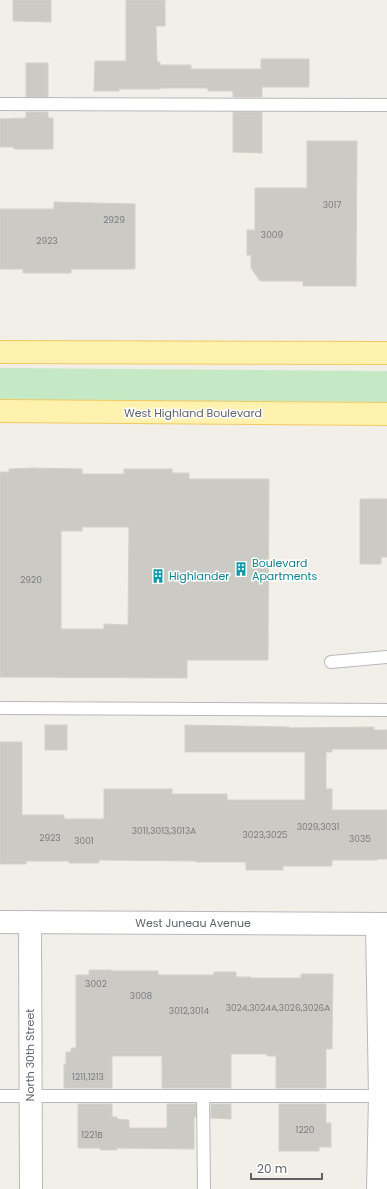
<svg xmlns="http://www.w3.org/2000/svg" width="387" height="1189" font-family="Poppins,sans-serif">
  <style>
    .green { fill: #c5e8c5 }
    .building { fill: #cccac5; stroke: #d6d1c6; fill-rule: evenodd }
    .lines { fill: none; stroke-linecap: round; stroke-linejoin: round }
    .service-casing { stroke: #b5b8bc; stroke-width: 14 }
    .minor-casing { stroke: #b5b8bc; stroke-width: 24 }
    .primary-casing { stroke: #f2c960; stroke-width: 24 }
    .service { stroke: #fff; stroke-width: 12 }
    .minor { stroke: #fff; stroke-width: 22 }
    .primary { stroke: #fff2af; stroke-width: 22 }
    .labels { text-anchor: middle; stroke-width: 3; stroke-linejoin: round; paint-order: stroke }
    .number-label { font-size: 9px; fill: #7a7d7f }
    .street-label { font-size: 11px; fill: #5f6368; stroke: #fff }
    .culture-label { font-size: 11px; fill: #0d838f; stroke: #fff; text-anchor: start }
  </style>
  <rect width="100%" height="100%" fill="#f1efe8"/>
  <path class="green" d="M 0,368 L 387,371 L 387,402 L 0,400 Z"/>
  <g class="building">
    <path d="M 13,0 L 51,0 L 51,22 L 13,21 Z"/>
    <path d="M 126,0 L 165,0 L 165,26 L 156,26 L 157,62 L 160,62 L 160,65 L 191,65 L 191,69 L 261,69 L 261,59 L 309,59 L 309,87 L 262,87 L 262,97 L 233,97 L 233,91 L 208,91 L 208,88 L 160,88 L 160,89 L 119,89 L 119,91 L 94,91 L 95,61 L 126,61 Z"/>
    <rect x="26" y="63" width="22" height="34"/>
    <path d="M 26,112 L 48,112 L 48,118 L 53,118 L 53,149 L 14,149 L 14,147 L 0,147 L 0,119 L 26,118 Z"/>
    <path d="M 233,112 L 262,112 L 262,153 L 233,152 Z"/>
    <path d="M 307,141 L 357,141 L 356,286 L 303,286 L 303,281 L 260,281 L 251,268 L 251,255 L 247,255 L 247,230 L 255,230 L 255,188 L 307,188 Z"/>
    <path d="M 54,202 L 135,204 L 135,269 L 71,269 L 71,273 L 23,273 L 23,269 L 0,269 L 0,209 L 54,209 Z"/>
    <path d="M 32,468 L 82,469 L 82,474 L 124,474 L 124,469 L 172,469 L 172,473 L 189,473 L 189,479 L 269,479 L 268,660 L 187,660 L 187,678 L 0,677 L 0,472 L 9,472 L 9,469 ZM 82,527 L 129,527 L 128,625 L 104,624 L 104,629 L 61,629 L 61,531 L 82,531 Z"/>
    <path d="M 360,499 L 387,499 L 387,557 L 381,557 L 381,564 L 360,564 Z"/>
    <rect x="45" y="725" width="22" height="25"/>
    <path d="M 185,725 L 289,727 L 289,728 L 374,727 L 374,730 L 387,730 L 387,749 L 332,749 L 332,752 L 326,752 L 326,789 L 332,789 L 332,810 L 387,810 L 387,859 L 377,859 L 377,860 L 332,860 L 332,866 L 283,866 L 283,870 L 246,870 L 246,862 L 196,862 L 196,861 L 99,860 L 99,863 L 69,863 L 69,861 L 26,861 L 26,864 L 0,864 L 0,742 L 22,742 L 22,815 L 64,815 L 64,819 L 104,819 L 104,789 L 172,789 L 172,794 L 227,794 L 227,800 L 305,800 L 305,752 L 185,752 Z"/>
    <path d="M 89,970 L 111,970 L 111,971 L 158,971 L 158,975 L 214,975 L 214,972 L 236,972 L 236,977 L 251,977 L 250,978 L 301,978 L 301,974 L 333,974 L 332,1049 L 326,1049 L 326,1088 L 276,1088 L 276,1056 L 267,1056 L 267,1054 L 231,1054 L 231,1088 L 162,1088 L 162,1056 L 112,1056 L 112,1088 L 64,1088 L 64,1064 L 66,1064 L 66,1052 L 71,1052 L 71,1048 L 76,1048 L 76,975 L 89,975 Z"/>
    <path d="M 78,1104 L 112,1104 L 112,1117 L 117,1117 L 117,1119 L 129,1120 L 129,1128 L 167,1128 L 167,1104 L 196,1104 L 196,1117 L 194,1117 L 194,1149 L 117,1148 L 117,1150 L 100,1150 L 100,1148 L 78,1148 Z"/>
    <path d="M 211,1104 L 231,1104 L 231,1119 L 211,1118 Z"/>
    <path d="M 279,1104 L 326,1104 L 326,1123 L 331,1123 L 331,1147 L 319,1147 L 319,1151 L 279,1151 Z"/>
  </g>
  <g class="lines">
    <defs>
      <g id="service">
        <path d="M 0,104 L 387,105"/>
        <path d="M 331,662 L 387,657"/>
        <path d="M 0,708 L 387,710"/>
        <path d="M 0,1096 L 385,1096"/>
        <path d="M 203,1096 L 204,1189"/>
      </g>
      <g id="minor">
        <path d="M 0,922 L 387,924"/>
        <path d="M 30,922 L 31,1189"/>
        <path d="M 377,924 L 380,1096 L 378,1189"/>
      </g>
      <g id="primary">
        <path d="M 0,352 L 387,353"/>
        <path d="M 0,411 L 387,414"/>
      </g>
    </defs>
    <use href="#service" class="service-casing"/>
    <use href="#minor" class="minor-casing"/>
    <use href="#primary" class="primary-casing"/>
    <use href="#service" class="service"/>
    <use href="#minor" class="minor"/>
    <use href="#primary" class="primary"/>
  </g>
  <defs>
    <symbol id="building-bare" viewBox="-9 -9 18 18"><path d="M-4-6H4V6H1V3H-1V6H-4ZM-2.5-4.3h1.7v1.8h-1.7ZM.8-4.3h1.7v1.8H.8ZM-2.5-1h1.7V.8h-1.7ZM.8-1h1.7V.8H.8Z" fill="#0f9aa8" stroke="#fff" stroke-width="2.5" paint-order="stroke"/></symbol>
  </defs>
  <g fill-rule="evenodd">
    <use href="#building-bare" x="231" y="559" width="20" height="20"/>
    <use href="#building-bare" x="148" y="566" width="20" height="20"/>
  </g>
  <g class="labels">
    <g class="number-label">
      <text x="332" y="208">3017</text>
      <text x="114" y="223">2929</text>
      <text x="272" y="238">3009</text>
      <text x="47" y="244">2923</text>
      <text x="31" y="583">2920</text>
      <text x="318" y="830">3029,3031</text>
      <text x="164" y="834">3011,3013,3013A</text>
      <text x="265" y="838">3023,3025</text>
      <text x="50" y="841">2923</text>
      <text x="360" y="842">3035</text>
      <text x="84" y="844">3001</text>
      <text x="96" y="987">3002</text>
      <text x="141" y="999">3008</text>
      <text x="278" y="1011">3024,3024A,3026,3026A</text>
      <text x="189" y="1014">3012,3014</text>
      <text x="88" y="1080">1211,1213</text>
      <text x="305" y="1133">1220</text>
      <text x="92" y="1138">1221B</text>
    </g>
    <g class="street-label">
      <text x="193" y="417">West Highland Boulevard</text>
      <text x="193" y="927">West Juneau Avenue</text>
      <text transform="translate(30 1055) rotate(-90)" y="4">North 30th Street</text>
    </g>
    <g class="culture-label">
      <text x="252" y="567">Boulevard<tspan x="252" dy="13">Apartments</tspan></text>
      <text x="169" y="580">Highlander</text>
    </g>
  </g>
  <path d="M251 1173v6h71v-6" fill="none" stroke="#5f6368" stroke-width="2"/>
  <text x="257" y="1173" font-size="12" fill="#5f6368" stroke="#ffffff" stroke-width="3" paint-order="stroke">20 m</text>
</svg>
